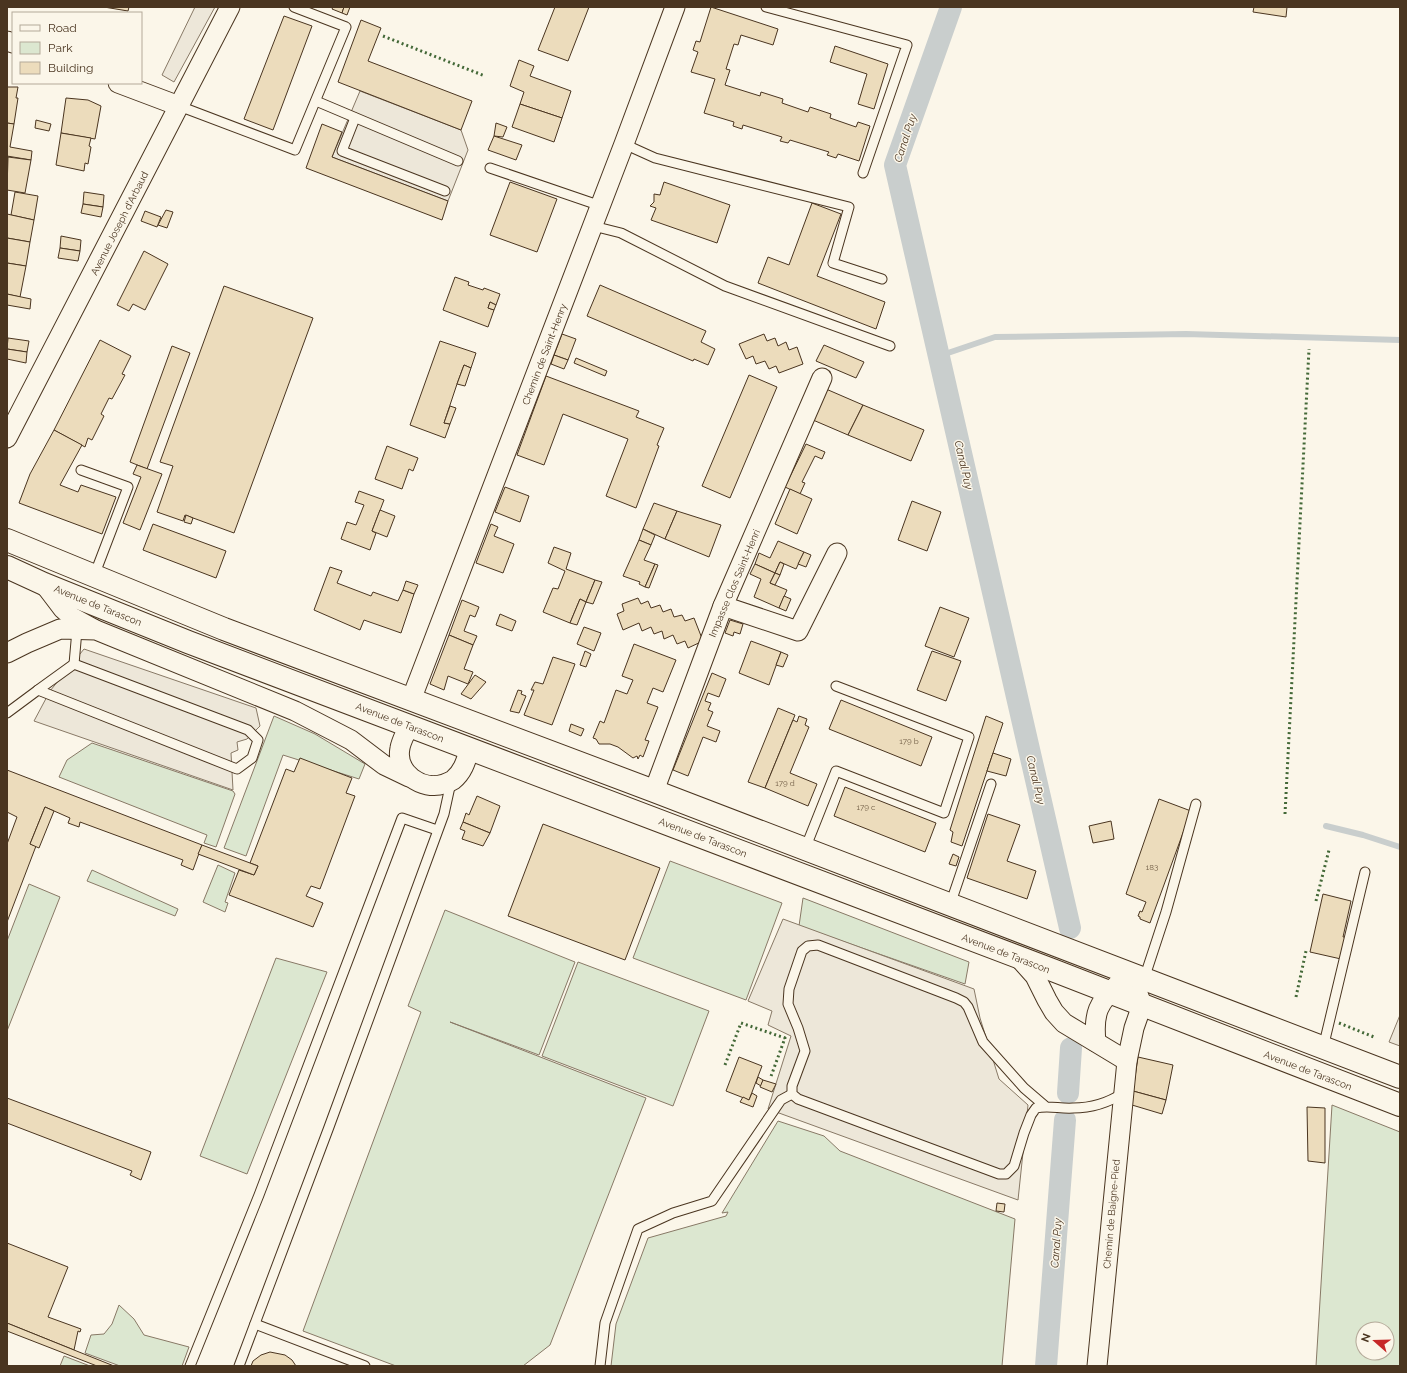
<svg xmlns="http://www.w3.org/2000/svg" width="1407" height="1373" font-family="Raleway,sans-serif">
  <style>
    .green { fill: #dce7d0; stroke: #887966; fill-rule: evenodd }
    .parking { fill: #ede7d9; stroke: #887966 }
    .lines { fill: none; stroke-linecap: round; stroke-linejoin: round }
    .stream { stroke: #c9cecd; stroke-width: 6 }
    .canal { stroke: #c9cecd; stroke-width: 22 }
    .building { fill: #ecdcbc; stroke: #4a3520 }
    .service-casing { stroke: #4a3520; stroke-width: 11 }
    .minor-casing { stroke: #4a3520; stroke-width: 21 }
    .primary-casing { stroke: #4a3520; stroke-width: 24 }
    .service { stroke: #fbf6e9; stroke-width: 9 }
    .minor { stroke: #fbf6e9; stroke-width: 19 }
    .primary { stroke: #fbf6e9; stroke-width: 22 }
    .hedge { stroke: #436837; stroke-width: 3; stroke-dasharray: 2 3; stroke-linecap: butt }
    .labels { text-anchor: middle; stroke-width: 3; stroke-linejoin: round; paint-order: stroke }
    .number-label { font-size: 8px; fill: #725f47 }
    .street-label { font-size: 10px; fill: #4a3520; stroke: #fbf6e9 }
    .water-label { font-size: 11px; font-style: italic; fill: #4a3520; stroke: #fbf6e9 }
  </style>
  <rect width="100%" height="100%" fill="#fbf6e9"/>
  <g class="green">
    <path d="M 274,716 L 315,734 L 365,764 L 359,779 L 283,755 L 246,856 L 224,848 Z"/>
    <path d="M 92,743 L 233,791 L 235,794 L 216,847 L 204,843 L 207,835 L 59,777 L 67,760 Z"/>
    <path d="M 670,861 L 782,903 L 746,1000 L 633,958 Z"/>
    <path d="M 218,865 L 235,873 L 225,902 L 228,903 L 225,912 L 203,902 Z"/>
    <path d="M 92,870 L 178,909 L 175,916 L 87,881 Z"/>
    <path d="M 29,884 L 60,897 L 7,1031 L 7,941 Z"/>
    <path d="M 803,898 L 969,962 L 965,984 L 799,926 Z"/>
    <path d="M 445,910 L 575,962 L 539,1055 L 450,1022 L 646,1098 L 550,1345 L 523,1366 L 396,1366 L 303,1331 L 421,1012 L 408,1006 Z"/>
    <path d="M 276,958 L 327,972 L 247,1174 L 200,1156 Z"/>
    <path d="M 578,962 L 709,1011 L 673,1106 L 542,1056 Z"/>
    <path d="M 1332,1105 L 1400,1132 L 1400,1366 L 1316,1366 ZM 1363,1329 L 1387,1329 L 1387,1353 L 1363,1353 Z"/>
    <path d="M 778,1121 L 824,1136 L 840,1151 L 1015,1219 L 1002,1366 L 611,1366 L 616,1324 L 648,1238 L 726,1216 L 728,1212 L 722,1213 Z"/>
    <path d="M 119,1305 L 134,1319 L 144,1335 L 189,1347 L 182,1366 L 120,1366 L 85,1353 L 91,1335 L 104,1334 L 112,1324 Z"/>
    <path d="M 64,1356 L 90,1366 L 60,1366 Z"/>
  </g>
  <g class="parking">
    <path d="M 195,7 L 215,7 L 174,82 L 162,75 Z"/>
    <path d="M 360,91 L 461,130 L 468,150 L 448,201 L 332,157 Z"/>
    <path d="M 84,649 L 256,708 L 260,726 L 247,739 L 237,742 L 238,750 L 231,753 L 233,790 L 34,721 L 50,691 Z"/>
    <path d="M 783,919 L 974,989 L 980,1018 L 999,1079 L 1028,1105 L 1018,1200 L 768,1109 L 791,1036 L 768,1025 L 772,1011 L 748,1001 Z"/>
    <path d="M 1400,1015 L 1400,1046 L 1389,1042 Z"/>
  </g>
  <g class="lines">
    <g class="stream">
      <path d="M 939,356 L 995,337 L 1186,334 L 1400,340"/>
      <path d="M 1326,826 L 1363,835 L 1400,847"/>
    </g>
    <g class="canal">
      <path d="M 951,7 L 895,165 L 1070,928"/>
      <path d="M 1068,1093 L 1071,1048"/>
      <path d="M 1046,1366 L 1065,1120"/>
    </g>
  </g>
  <g class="building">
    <path d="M 104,7 L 129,7 L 128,11 Z"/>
    <path d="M 333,7 L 344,7 L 342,13 L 332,9 Z"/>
    <path d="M 344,7 L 350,7 L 347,15 L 342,13 Z"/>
    <path d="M 555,7 L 589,7 L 568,61 L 538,50 Z"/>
    <path d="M 711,7 L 778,29 L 773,45 L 741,35 L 738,45 L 734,44 L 726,69 L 730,70 L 725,85 L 760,96 L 761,92 L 783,99 L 782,103 L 808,112 L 810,107 L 831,114 L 830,118 L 856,127 L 858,122 L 870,126 L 859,161 L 838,154 L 836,158 L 827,155 L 829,152 L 790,140 L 788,143 L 780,141 L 782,137 L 743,125 L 742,129 L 733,126 L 734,122 L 704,113 L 715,79 L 691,72 L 698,52 L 693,50 L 696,41 L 700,42 Z"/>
    <path d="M 1254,7 L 1287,7 L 1286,17 L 1253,12 Z"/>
    <path d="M 284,16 L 312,26 L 273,130 L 244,119 Z"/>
    <path d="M 361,20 L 381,28 L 368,61 L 472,101 L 461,130 L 338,82 Z"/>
    <path d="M 835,46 L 888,64 L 874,109 L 858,104 L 867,74 L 830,62 Z"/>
    <path d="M 519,60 L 534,66 L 530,76 L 571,91 L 562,118 L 520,104 L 524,92 L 510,86 Z"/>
    <path d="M 7,87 L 18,87 L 16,98 L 18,98 L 14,124 L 7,123 Z"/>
    <path d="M 66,98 L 88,100 L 101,106 L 95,139 L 61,133 Z"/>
    <path d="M 520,104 L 562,118 L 554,142 L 512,127 Z"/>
    <path d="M 36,120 L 51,124 L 49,131 L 35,128 Z"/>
    <path d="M 7,123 L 14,124 L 10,147 L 32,151 L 31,160 L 7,156 Z"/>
    <path d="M 496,123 L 507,127 L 503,137 L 494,136 Z"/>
    <path d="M 322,124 L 342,132 L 332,157 L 448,201 L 442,220 L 306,168 Z"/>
    <path d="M 61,133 L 91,138 L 89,146 L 91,147 L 88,164 L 85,163 L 84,171 L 56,165 Z"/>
    <path d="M 494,136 L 522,145 L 516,160 L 488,150 Z"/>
    <path d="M 8,157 L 31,160 L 25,193 L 7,190 Z"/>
    <path d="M 510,182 L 557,199 L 537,252 L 490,235 Z"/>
    <path d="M 664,182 L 730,205 L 717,243 L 651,220 L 656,208 L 650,206 L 654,202 L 654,194 L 660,195 Z"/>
    <path d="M 15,192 L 38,196 L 34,220 L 11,215 Z"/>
    <path d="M 84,192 L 104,195 L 103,207 L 83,204 Z"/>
    <path d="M 812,203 L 841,214 L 817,276 L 885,302 L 876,329 L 758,283 L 768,257 L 789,265 Z"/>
    <path d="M 83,204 L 103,207 L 101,217 L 81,213 Z"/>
    <path d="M 166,210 L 173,212 L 167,228 L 158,225 Z"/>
    <path d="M 145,211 L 161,217 L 157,227 L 141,221 Z"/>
    <path d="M 7,214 L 34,220 L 30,242 L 7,238 Z"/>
    <path d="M 61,236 L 81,240 L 80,251 L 60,248 Z"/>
    <path d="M 7,238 L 30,242 L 26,266 L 7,263 Z"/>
    <path d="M 60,248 L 80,251 L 78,261 L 58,258 Z"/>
    <path d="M 144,251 L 168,264 L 145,310 L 133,304 L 129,311 L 117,305 Z"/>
    <path d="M 7,263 L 26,266 L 20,297 L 7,294 Z"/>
    <path d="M 455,277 L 469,282 L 468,285 L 483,290 L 484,288 L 500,294 L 496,305 L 490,302 L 488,308 L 494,310 L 488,327 L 443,310 Z"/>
    <path d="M 600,285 L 706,331 L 701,342 L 715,349 L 708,365 L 694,359 L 693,361 L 587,316 Z"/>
    <path d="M 224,286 L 313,318 L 234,533 L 185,515 L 183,521 L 157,512 L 173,466 L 160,462 Z"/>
    <path d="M 7,294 L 31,299 L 30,309 L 7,305 Z"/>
    <path d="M 490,302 L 496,305 L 494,310 L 488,308 Z"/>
    <path d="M 562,334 L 576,339 L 568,360 L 554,355 Z"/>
    <path d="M 764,334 L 767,341 L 775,338 L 778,346 L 786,342 L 789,350 L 797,347 L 803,364 L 779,373 L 776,366 L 769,369 L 765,361 L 756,364 L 753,356 L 746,359 L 739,344 Z"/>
    <path d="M 8,338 L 29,341 L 27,352 L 7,349 Z"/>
    <path d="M 100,340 L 131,356 L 122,374 L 125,375 L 112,399 L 109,398 L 101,414 L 104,416 L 92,440 L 88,438 L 85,447 L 54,430 Z"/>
    <path d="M 440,341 L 476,353 L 471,368 L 464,365 L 457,384 L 444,423 L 450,424 L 445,438 L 410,425 Z"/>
    <path d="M 824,345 L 864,362 L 856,378 L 816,361 Z"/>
    <path d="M 172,346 L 190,353 L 147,469 L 130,462 Z"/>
    <path d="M 7,349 L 27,352 L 26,363 L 7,359 Z"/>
    <path d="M 554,355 L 568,360 L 564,369 L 551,364 Z"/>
    <path d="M 576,358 L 607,371 L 605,376 L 574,363 Z"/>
    <path d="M 464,365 L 471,368 L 465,386 L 457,384 Z"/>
    <path d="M 749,375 L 777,387 L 730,498 L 702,486 Z"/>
    <path d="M 546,376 L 639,411 L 636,417 L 664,428 L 657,445 L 659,446 L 636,508 L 606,496 L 628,439 L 563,414 L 544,465 L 517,455 Z"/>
    <path d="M 826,389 L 863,405 L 848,435 L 813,420 Z"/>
    <path d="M 863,405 L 924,430 L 911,461 L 848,435 Z"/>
    <path d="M 450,406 L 456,408 L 450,424 L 444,423 Z"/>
    <path d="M 54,430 L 82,445 L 60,485 L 78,492 L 81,485 L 116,497 L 102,534 L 19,503 L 30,474 Z"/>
    <path d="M 806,444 L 825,452 L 822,459 L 815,456 L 802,482 L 805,483 L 800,494 L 785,487 Z"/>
    <path d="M 387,446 L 418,458 L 413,471 L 409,469 L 402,489 L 375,479 Z"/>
    <path d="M 137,465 L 162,474 L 140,530 L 123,523 L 141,477 L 133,474 Z"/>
    <path d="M 505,487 L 529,496 L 520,522 L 495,512 Z"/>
    <path d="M 790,489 L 812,499 L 797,534 L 775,524 Z"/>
    <path d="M 359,491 L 384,500 L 372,531 L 376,533 L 370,550 L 341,539 L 347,522 L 356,525 L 364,505 L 355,502 Z"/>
    <path d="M 912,501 L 941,512 L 927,551 L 898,540 Z"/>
    <path d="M 654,503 L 677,511 L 665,539 L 643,529 Z"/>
    <path d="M 380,510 L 395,516 L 387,537 L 372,531 Z"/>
    <path d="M 677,511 L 721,525 L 709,557 L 665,539 Z"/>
    <path d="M 186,515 L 193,518 L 191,524 L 184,522 Z"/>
    <path d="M 153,524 L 226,551 L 216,578 L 143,550 Z"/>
    <path d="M 491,524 L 498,527 L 494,536 L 514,544 L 503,573 L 476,563 Z"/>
    <path d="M 643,529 L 655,535 L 651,545 L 639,540 Z"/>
    <path d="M 639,540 L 651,545 L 644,560 L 655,564 L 645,587 L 639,584 L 640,582 L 623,576 Z"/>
    <path d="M 778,541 L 804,552 L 796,569 L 780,562 L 775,573 L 755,564 L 759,553 L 770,558 Z"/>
    <path d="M 554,547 L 571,553 L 566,569 L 595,580 L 586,602 L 580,599 L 570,623 L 543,612 L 553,588 L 558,589 L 565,571 L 548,563 Z"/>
    <path d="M 804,552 L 811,555 L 806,567 L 798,564 Z"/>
    <path d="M 780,562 L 784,564 L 780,575 L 775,573 Z"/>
    <path d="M 655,564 L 658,565 L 649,588 L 645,587 Z"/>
    <path d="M 755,564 L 775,573 L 770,583 L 787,590 L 779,608 L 754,597 L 761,579 L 750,574 Z"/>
    <path d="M 330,567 L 342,571 L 337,583 L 371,596 L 373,592 L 398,601 L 403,590 L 414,594 L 401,633 L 364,620 L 360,630 L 314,610 Z"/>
    <path d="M 775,573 L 780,575 L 775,585 L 770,583 Z"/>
    <path d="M 595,580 L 602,582 L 593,604 L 586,602 Z"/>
    <path d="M 406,581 L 418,585 L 414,594 L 403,590 Z"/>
    <path d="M 784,596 L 791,599 L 786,611 L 779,608 Z"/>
    <path d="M 638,598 L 641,604 L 648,601 L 651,608 L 660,605 L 663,612 L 671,609 L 674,617 L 682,615 L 685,621 L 694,618 L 703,641 L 688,648 L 685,641 L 677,644 L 673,635 L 664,639 L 662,631 L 654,634 L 651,627 L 642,631 L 639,623 L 623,630 L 617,614 L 624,611 L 622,604 Z"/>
    <path d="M 580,599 L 586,602 L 577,625 L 570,623 Z"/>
    <path d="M 462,600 L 479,607 L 475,617 L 470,615 L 464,631 L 477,636 L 473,645 L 449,635 Z"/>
    <path d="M 940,607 L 969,618 L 954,657 L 925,646 Z"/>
    <path d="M 500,614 L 516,621 L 512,631 L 496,625 Z"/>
    <path d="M 730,620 L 743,624 L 740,634 L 734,632 L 733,636 L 725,633 Z"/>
    <path d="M 584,627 L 601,633 L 594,651 L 577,644 Z"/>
    <path d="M 449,635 L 473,645 L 464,669 L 473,672 L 468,684 L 448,676 L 444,690 L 430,684 Z"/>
    <path d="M 751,641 L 781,652 L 769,685 L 739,673 Z"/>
    <path d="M 634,644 L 676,660 L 663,692 L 653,688 L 647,703 L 658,707 L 645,740 L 649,741 L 643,757 L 640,755 L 638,759 L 637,756 L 633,758 L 618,747 L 610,744 L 599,744 L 596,739 L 593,738 L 600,721 L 604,723 L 616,690 L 627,694 L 633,680 L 622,676 Z"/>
    <path d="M 585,651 L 591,654 L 586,667 L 580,665 Z"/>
    <path d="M 932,651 L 961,661 L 946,701 L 917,690 Z"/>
    <path d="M 781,652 L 788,655 L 783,667 L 776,665 Z"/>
    <path d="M 553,657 L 575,664 L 552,725 L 524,715 L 534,690 L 531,690 L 535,682 L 543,684 Z"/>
    <path d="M 712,673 L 726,679 L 719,697 L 708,693 L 705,701 L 711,703 L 708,710 L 713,712 L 707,726 L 720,731 L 716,742 L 703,737 L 688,776 L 673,770 Z"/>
    <path d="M 475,675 L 486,682 L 471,699 L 461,694 Z"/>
    <path d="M 518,690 L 522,691 L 521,694 L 526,696 L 519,713 L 510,711 Z"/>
    <path d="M 841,700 L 932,737 L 921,766 L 829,729 Z"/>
    <path d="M 778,708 L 795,715 L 765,788 L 748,782 Z"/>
    <path d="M 799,716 L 807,719 L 805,725 L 809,727 L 790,773 L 817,784 L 808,806 L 765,788 L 793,720 L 797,722 Z"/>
    <path d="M 986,716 L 1003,723 L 962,846 L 951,842 L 953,832 L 950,830 Z"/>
    <path d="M 571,724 L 584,729 L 581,736 L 569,731 Z"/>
    <path d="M 993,753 L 1011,759 L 1006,776 L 987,771 Z"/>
    <path d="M 300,758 L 352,778 L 346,793 L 355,796 L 320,889 L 311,886 L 306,896 L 323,903 L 313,927 L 229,895 L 239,870 L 254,875 L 258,866 L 250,863 L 286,769 L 294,772 Z"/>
    <path d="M 7,770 L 202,845 L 193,870 L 181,865 L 183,860 L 80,822 L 79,827 L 68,823 L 70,818 L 45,807 L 30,844 L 36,846 L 7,922 L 7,844 L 17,817 L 7,812 Z"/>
    <path d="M 845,787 L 936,823 L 925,852 L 834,816 Z"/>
    <path d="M 477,796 L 500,806 L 490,833 L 463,822 L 466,813 L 469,815 Z"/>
    <path d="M 1159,799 L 1191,811 L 1150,923 L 1140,919 L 1140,917 L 1138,916 L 1140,911 L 1142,912 L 1146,902 L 1126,894 Z"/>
    <path d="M 45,807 L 54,811 L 39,848 L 30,844 Z"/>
    <path d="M 988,814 L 1020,825 L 1007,861 L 1036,871 L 1027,899 L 967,878 Z"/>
    <path d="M 1111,821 L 1114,839 L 1093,843 L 1089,826 Z"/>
    <path d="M 463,822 L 490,833 L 483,846 L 462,839 L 465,831 L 460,829 Z"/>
    <path d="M 543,824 L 660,868 L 625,960 L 508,916 Z"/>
    <path d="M 202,845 L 258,866 L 254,875 L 198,854 Z"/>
    <path d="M 953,854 L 959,857 L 956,866 L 949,864 Z"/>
    <path d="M 1323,894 L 1351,901 L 1343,937 L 1346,937 L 1341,959 L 1310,952 Z"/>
    <path d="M 739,1057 L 762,1066 L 749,1100 L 726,1091 Z"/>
    <path d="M 1138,1057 L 1173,1065 L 1166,1100 L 1133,1091 Z"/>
    <path d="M 758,1077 L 763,1080 L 761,1086 L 756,1083 Z"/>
    <path d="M 763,1080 L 776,1084 L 772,1092 L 760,1087 Z"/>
    <path d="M 1133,1091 L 1166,1100 L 1162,1114 L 1132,1105 Z"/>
    <path d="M 752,1093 L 757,1096 L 753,1107 L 740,1102 L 743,1097 L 749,1100 Z"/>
    <path d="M 7,1098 L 151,1152 L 141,1180 L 130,1175 L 132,1171 L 7,1123 Z"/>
    <path d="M 1307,1107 L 1325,1108 L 1325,1163 L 1308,1161 Z"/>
    <path d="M 997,1203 L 1005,1204 L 1004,1212 L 996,1211 Z"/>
    <path d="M 7,1243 L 68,1267 L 48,1317 L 81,1329 L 80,1332 L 78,1331 L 74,1350 L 7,1323 Z"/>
    <path d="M 7,1323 L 74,1350 L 114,1366 L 97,1366 L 7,1331 Z"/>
    <path d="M 270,1352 L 285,1355 L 292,1360 L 296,1366 L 251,1366 L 253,1361 L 261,1355 Z"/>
  </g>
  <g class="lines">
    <defs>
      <g id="service">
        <path d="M 766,7 L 907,45 L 863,173"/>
        <path d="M 316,101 L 458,161"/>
        <path d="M 179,106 L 295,150 L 346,27 L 294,7"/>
        <path d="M 355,118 L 342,151 L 445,191"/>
        <path d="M 624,144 L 655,158 L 849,207 L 833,263 L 882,279"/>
        <path d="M 490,168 L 601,206"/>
        <path d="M 593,226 L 621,233 L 725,286 L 890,346"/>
        <path d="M 81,470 L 128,487 L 94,576"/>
        <path d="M 38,690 L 74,664"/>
        <path d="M 7,713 L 38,690 L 237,769 L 252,758 L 258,740 L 248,730 L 74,664 L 77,630"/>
        <path d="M 805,849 L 836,771 L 944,813 L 969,737 L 836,686"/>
        <path d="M 950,905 L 991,784"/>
        <path d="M 1144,979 L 1166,912 L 1196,804"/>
        <path d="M 1323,1048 L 1365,872"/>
        <path d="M 1045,1106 L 1024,1088 L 983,1042 L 968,1007 L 964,1002 L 956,998 L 818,945 L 808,946 L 802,951 L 789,989 L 788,1004 L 798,1028 L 805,1051 L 792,1086 L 792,1094 L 798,1099 L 999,1174 L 1006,1174 L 1014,1166 L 1024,1133 L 1031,1115 L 1036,1108 C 1049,1105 1060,1109 1073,1108 C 1091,1108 1108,1103 1123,1093"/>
        <path d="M 255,1324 L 365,1366"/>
        <path d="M 190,1366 L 259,1195 L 402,818 L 437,830"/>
        <path d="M 239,1366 L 329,1127 L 444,814 L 451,782"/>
        <path d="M 600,1366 L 605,1323 L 638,1229 L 673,1213 L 712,1201 L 781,1100 L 792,1094"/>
      </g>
      <g id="minor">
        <path d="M 7,41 L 13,43"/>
        <path d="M 118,83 L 179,106"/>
        <path d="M 7,438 L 230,7"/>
        <path d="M 44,584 L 63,609 L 72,617 L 94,629"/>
        <path d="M 723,606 L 798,631 L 837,553"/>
        <path d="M 7,653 L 27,643 L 60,629 L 96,630 L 295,711 L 351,740 L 384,765 L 409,777"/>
        <path d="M 411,700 L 624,144 L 675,7"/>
        <path d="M 409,725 C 406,733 401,741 400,748 C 395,773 422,791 444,784 C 447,783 450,782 453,780 C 463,772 466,761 470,748"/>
        <path d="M 654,791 L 723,606 L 822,378"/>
        <path d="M 1019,958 L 1035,976 L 1047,1000 L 1054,1012 L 1064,1023 L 1127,1061"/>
        <path d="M 1096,1042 C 1093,1013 1098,1003 1119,983"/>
        <path d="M 1097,1366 L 1127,1061 L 1134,1028 L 1142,1005 L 1136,988 L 1118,969"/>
      </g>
      <g id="primary">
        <path d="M 7,540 L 224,629 L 654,791 L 1400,1077"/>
        <path d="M 7,567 L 44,584 L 188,642 L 1055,971 L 1400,1105"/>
      </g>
    </defs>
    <use href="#service" class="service-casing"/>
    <use href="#minor" class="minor-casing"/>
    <use href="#primary" class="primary-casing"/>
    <use href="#service" class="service"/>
    <use href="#minor" class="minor"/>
    <use href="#primary" class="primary"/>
    <g class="hedge">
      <path d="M 383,36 L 485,76"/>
      <path d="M 1285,814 L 1309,349"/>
      <path d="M 1316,901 L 1329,850"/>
      <path d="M 1296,997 L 1306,951"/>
      <path d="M 1339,1023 L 1374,1037"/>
      <path d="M 725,1065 L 741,1023 L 785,1038 L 770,1079"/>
    </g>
  </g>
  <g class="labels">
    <g class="number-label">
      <text x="909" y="744">179 b</text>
      <text x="785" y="786">179 d</text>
      <text x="866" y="810">179 c</text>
      <text x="1152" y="870">183</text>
    </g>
    <g class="street-label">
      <text transform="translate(119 223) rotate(-63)" y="4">Avenue Joseph d'Arbaud</text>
      <text transform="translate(544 354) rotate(-69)" y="4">Chemin de Saint-Henry</text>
      <text transform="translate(734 583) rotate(-67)" y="4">Impasse Clos Saint-Henri</text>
      <text transform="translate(98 605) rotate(22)" y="4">Avenue de Tarascon</text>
      <text transform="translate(400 722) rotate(21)" y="4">Avenue de Tarascon</text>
      <text transform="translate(703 837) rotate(21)" y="4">Avenue de Tarascon</text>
      <text transform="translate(1006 953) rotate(21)" y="4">Avenue de Tarascon</text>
      <text transform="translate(1308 1070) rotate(21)" y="4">Avenue de Tarascon</text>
      <text transform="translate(1111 1214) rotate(-85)" y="4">Chemin de Baigne-Pied</text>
    </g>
    <g class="water-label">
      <text transform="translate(905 138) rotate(-72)" y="4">Canal Puy</text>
      <text transform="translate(964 465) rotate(77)" y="4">Canal Puy</text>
      <text transform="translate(1036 780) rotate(77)" y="4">Canal Puy</text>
      <text transform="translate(1056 1243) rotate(-86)" y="4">Canal Puy</text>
    </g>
  </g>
  <rect width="1407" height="1373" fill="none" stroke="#4a3520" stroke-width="16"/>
  <rect x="12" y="12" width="130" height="72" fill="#fbf6e9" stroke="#b4a999"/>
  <rect x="20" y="25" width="20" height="6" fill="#fbf6e9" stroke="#b4a999"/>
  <text x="48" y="32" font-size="12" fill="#4a3520">Road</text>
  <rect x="20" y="42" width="20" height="12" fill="#dce7d0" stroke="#b4a999"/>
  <text x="48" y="52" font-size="12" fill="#4a3520">Park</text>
  <rect x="20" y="62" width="20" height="12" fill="#ecdcbc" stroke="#b4a999"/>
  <text x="48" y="72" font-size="12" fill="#4a3520">Building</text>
  <g transform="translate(1375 1341) rotate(290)"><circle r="19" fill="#fbf6e9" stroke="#b4a999"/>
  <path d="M0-3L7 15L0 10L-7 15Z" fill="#c62828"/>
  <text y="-6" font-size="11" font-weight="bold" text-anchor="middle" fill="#4a3520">N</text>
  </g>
</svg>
